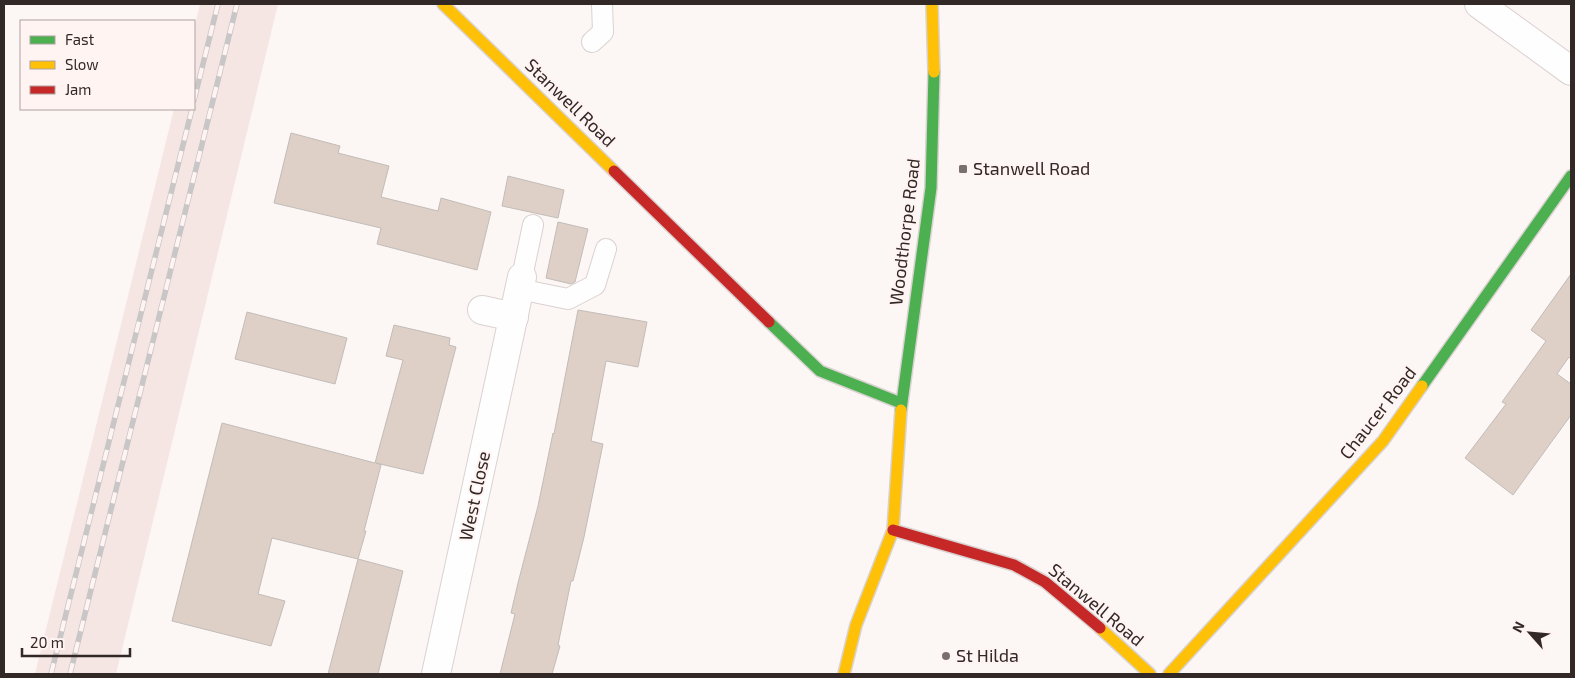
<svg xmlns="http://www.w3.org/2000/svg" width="1575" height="678" font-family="'Exo 2',sans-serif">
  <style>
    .built { fill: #f5e6e4 }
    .building { fill: #ded0c6; stroke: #c2bcb9 }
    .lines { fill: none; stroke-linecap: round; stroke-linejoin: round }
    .lane-casing { stroke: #dad2d1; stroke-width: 22 }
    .street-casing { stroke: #dad2d1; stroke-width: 30 }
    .fast-casing { stroke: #dad2d1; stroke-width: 14 }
    .slow-casing { stroke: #dad2d1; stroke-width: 14 }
    .jam-casing { stroke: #dad2d1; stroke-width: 14 }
    .lane { stroke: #fffefe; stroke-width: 20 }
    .street { stroke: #fffefe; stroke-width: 28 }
    .fast { stroke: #4caf50; stroke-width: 11 }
    .slow { stroke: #ffc107; stroke-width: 11 }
    .jam { stroke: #c62828; stroke-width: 11 }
    .rail-casing { stroke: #c8c6c6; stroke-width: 5.5 }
    .rail { stroke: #fff4f2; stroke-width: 4; stroke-dasharray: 11; stroke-linecap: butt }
    .poi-dot { fill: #79706e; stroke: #fff4f2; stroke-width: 2 }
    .labels { text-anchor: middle; stroke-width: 4; stroke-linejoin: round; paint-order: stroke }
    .street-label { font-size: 18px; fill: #322826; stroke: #fff4f2 }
    .poi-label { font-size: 18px; fill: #322826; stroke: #fff4f2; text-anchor: start }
  </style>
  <rect width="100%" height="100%" fill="#fcf6f5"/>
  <path class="built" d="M 200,4 L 278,4 L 116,674 L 35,674 L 174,109 L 194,109 L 194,29 Z"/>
  <g class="building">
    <path d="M 291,133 L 340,146 L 338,153 L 389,166 L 381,197 L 438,211 L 441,198 L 491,212 L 477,270 L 377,244 L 381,228 L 274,203 Z"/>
    <path d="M 508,176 L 564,190 L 558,218 L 502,206 Z"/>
    <path d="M 558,222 L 588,229 L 575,282 L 571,284 L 546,278 Z"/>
    <path d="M 1571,274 L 1571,359 L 1569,357 L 1557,374 L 1571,384 L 1571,415 L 1513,495 L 1465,458 L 1506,404 L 1502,402 L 1546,341 L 1531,330 Z"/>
    <path d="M 578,310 L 647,322 L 638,367 L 606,361 L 591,441 L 603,444 L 584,537 L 573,581 L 571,581 L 558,645 L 560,646 L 552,674 L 500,674 L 515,614 L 511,613 L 518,583 L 538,506 L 553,433 L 554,434 Z"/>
    <path d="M 247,312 L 347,338 L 335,384 L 235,359 Z"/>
    <path d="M 394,325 L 450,338 L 449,345 L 456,347 L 423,474 L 376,463 L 381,465 L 364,531 L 366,531 L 358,559 L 272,538 L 258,594 L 285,601 L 271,646 L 172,621 L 222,423 L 375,463 L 403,360 L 386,356 Z"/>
    <path d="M 358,559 L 403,571 L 378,674 L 328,674 Z"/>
  </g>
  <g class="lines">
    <defs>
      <g id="lane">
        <path d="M 592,42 L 603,32 L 602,4"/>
        <path d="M 522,277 L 533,225"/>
        <path d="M 519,289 L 568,299 L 595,285 L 606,249"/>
      </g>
      <g id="street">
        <path d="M 1479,4 L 1571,71"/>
        <path d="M 482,310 L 514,317"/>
        <path d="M 436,674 L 522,277"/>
      </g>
      <g id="fast">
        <path d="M 769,322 L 820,371 L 901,403"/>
        <path d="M 1422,386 L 1571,176"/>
        <path d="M 901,410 L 931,188 L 934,72"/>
      </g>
      <g id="slow">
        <path d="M 443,4 L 614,171"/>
        <path d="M 932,4 L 934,72"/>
        <path d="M 1100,628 L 1150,674"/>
        <path d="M 844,674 L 856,625 L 893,530 L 901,410"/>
        <path d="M 1169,674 L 1383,441 L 1422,386"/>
      </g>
      <g id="jam">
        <path d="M 614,171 L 769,322"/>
        <path d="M 893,530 L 1014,565 L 1045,582 L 1100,628"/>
      </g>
    </defs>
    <use href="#lane" class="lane-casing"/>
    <use href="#street" class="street-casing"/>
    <use href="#fast" class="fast-casing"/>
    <use href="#slow" class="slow-casing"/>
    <use href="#jam" class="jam-casing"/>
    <use href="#lane" class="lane"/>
    <use href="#street" class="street"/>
    <use href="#fast" class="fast"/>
    <use href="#slow" class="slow"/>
    <use href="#jam" class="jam"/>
    <defs>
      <g id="rail">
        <path d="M 194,100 L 218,4"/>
        <path d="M 51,674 L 192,109"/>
        <path d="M 70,674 L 237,4"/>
      </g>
    </defs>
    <use href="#rail" class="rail-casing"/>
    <use href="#rail" class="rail"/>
  </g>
  <g class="poi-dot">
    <rect x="958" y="164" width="10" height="10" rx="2.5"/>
    <circle cx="946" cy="656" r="5"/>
  </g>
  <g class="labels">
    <g class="street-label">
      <text transform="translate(570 103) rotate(44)" y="6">Stanwell Road</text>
      <text transform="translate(905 232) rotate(-83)" y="6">Woodthorpe Road</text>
      <text transform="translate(1378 413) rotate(-52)" y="6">Chaucer Road</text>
      <text transform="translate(475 496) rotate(-78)" y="6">West Close</text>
      <text transform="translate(1096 605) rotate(40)" y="6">Stanwell Road</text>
    </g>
    <g class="poi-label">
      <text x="973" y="175">Stanwell Road</text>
      <text x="956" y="662">St Hilda</text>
    </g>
  </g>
  <rect width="1575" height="678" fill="none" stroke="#322826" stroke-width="10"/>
  <rect x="20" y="20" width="175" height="90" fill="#fff4f2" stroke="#ada2a0"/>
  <rect x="30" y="36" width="25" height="8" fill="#4caf50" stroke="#ada2a0"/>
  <text x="65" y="45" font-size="15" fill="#322826">Fast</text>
  <rect x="30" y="61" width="25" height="8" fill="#ffc107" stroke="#ada2a0"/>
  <text x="65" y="70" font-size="15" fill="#322826">Slow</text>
  <rect x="30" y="86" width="25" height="8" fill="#c62828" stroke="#ada2a0"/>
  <text x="65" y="95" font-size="15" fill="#322826">Jam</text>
  <g transform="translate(1530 633) rotate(297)" stroke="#fff4f2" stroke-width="4" paint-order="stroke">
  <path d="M0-4L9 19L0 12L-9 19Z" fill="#322826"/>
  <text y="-8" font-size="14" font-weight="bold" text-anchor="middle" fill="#322826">N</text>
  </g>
  <path d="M22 648v8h108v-8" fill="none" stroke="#322826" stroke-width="2.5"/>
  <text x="30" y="648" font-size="15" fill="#322826" stroke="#fff4f2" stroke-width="4" paint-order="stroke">20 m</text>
</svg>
